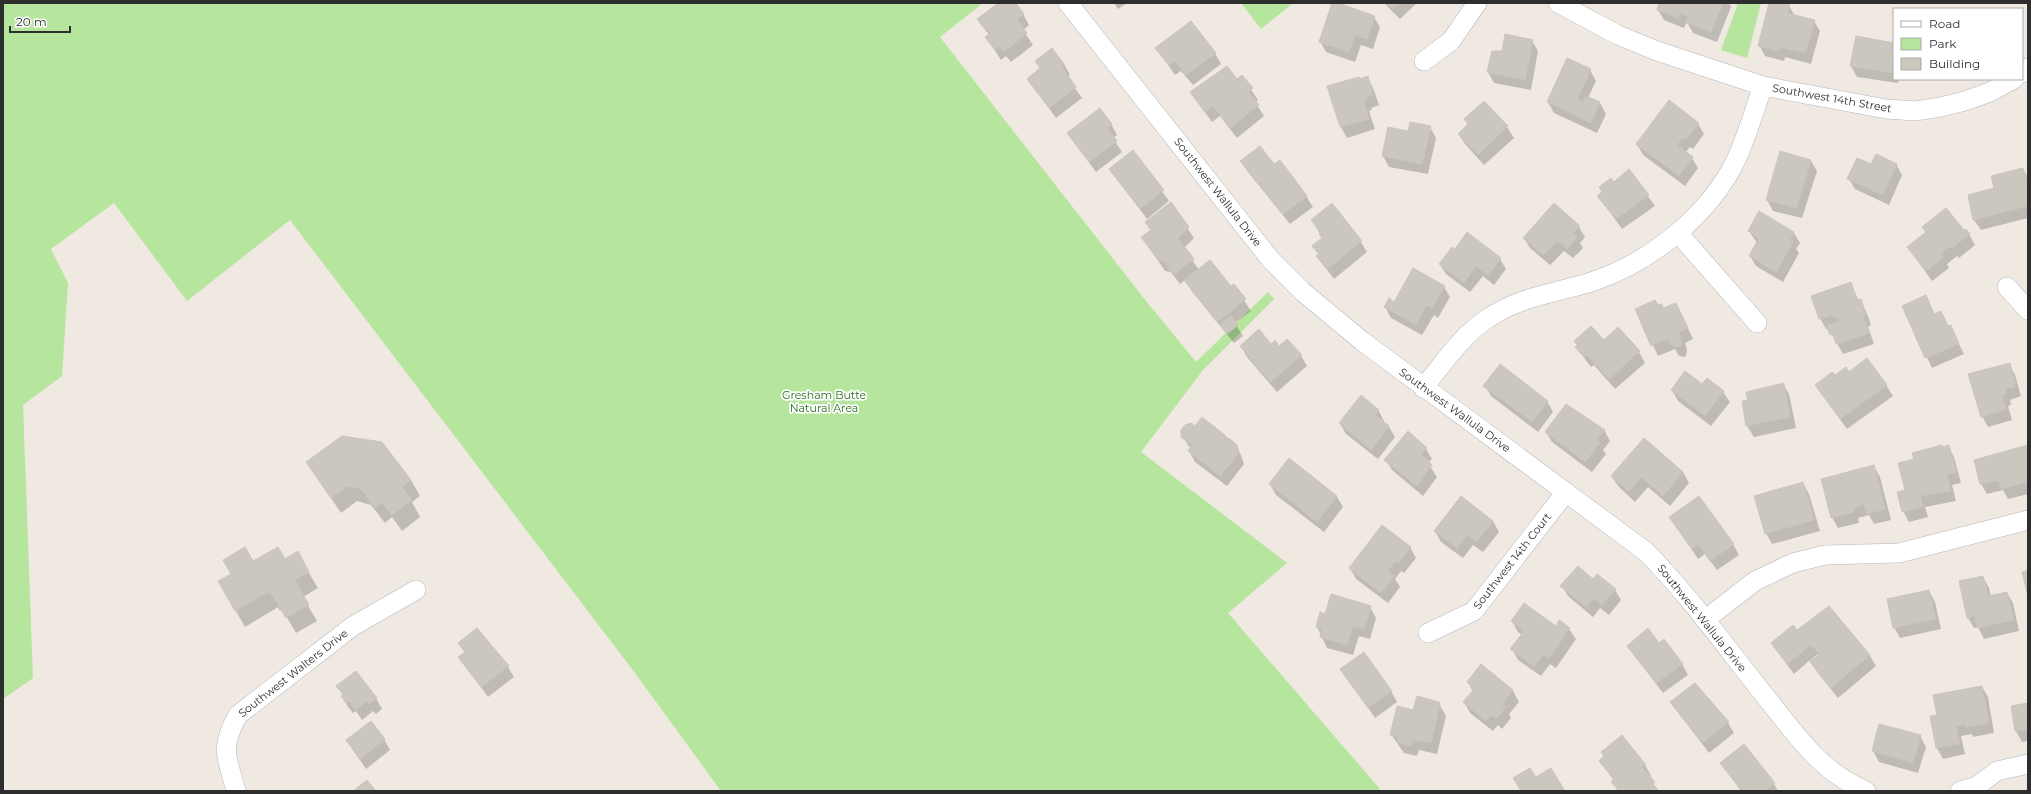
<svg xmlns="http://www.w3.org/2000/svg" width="2031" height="794" font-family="Montserrat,sans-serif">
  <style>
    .green { fill: #b6e59e }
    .shadow { fill: #0003; fill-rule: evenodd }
    .building { fill: #cbc7bf; stroke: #cbc5ba }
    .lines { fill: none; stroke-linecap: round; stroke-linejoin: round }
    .minor-casing { stroke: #b4b7c1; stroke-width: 20 }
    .minor { stroke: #fff; stroke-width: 19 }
    .labels { text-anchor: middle; stroke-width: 3.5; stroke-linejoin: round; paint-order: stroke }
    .street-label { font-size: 11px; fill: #2e2e2e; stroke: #fff }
    .park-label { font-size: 11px; fill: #2c6e1b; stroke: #fff }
  </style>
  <rect width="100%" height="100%" fill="#efe9e1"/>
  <g class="green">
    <path d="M 3,3 L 983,3 L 940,37 L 1146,301 L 1196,362 L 1268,292 L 1274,299 L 1203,370 L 1141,452 L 1287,563 L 1228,613 L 1380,789 L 1378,791 L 721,791 L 635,673 L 290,220 L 187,301 L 114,203 L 51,249 L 68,283 L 62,376 L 23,405 L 33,678 L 3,699 Z"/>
    <path d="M 1241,3 L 1293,3 L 1261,29 Z"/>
    <path d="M 1738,3 L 1761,3 L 1747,58 L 1721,50 Z"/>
  </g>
  <g class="shadow">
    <path d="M 1002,3 L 1015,3 L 1023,14 L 1029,25 L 1023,30 L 1033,45 L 1011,62 L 1006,56 L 1001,60 L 986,37 L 989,35 L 979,20 Z"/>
    <path d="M 1114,3 L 1127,3 L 1118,9 Z"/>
    <path d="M 1333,3 L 1374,17 L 1380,27 L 1373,49 L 1361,45 L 1355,62 L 1326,52 L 1320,41 Z"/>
    <path d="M 1384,3 L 1417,3 L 1400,19 Z"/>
    <path d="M 1660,3 L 1729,3 L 1731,7 L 1717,42 L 1693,33 L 1688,24 L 1686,23 L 1684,28 L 1664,20 L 1658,10 Z"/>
    <path d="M 1770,3 L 1789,6 L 1795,16 L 1814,21 L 1820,31 L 1811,64 L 1785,57 L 1784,61 L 1765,56 L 1759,45 Z"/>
    <path d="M 1857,37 L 1894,44 L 1894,79 L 1899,79 L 1898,83 L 1857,77 L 1851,66 Z"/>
    <path d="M 1532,41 L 1538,51 L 1531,90 L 1494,83 L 1488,72 Z"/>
    <path d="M 1156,48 L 1215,53 L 1221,64 L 1193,85 L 1181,71 L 1175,75 Z"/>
    <path d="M 1064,64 L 1070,75 L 1067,77 L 1082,98 L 1056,118 L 1028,79 Z"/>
    <path d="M 1590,70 L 1596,81 L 1588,98 L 1600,103 L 1606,114 L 1597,133 L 1554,113 L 1548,102 Z"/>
    <path d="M 1242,76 L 1258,100 L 1255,102 L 1264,116 L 1237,138 L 1220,116 L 1212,122 L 1191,93 L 1237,80 Z"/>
    <path d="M 1367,77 L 1373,88 L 1379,105 L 1371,108 L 1372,110 L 1369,111 L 1375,129 L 1347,138 L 1341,127 L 1328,87 Z"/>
    <path d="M 1484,102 L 1507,127 L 1514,138 L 1484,165 L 1465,144 L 1459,134 L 1469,125 Z"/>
    <path d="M 1111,124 L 1117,135 L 1113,138 L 1122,152 L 1096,172 L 1068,133 Z"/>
    <path d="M 1698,124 L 1704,134 L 1693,149 L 1690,147 L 1685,153 L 1692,158 L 1698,168 L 1685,186 L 1643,155 L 1637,144 Z"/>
    <path d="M 1430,127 L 1436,138 L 1428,174 L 1389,167 L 1383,156 L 1389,128 L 1408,132 Z"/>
    <path d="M 1133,151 L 1169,201 L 1147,219 L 1110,169 Z"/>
    <path d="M 1242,161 L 1274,166 L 1306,196 L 1313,207 L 1290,224 L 1248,172 Z"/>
    <path d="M 1811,161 L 1817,171 L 1802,218 L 1773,211 L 1767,200 Z"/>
    <path d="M 1896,164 L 1902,175 L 1889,205 L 1855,189 L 1849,179 L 1872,166 Z"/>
    <path d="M 2023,169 L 2028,178 L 2028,218 L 1981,230 L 1974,220 L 1969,195 L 1995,189 Z"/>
    <path d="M 1629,170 L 1655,206 L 1622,229 L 1598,196 Z"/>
    <path d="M 1171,204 L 1194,238 L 1184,248 L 1199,270 L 1231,288 L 1234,285 L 1251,311 L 1235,323 L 1243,336 L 1234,343 L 1191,290 L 1185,280 L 1180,284 L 1171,272 L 1165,271 L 1142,237 L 1151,231 L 1146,222 Z"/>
    <path d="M 1332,205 L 1361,242 L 1367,252 L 1334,279 L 1324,266 L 1314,246 L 1323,239 L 1312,220 Z"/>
    <path d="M 1579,227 L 1585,237 L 1580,243 L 1583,248 L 1573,258 L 1564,251 L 1550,265 L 1530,248 L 1524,238 Z"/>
    <path d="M 1749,231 L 1794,233 L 1800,243 L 1796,249 L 1799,253 L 1783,282 L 1756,266 L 1750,256 L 1757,243 Z"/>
    <path d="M 1964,232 L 1969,234 L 1975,245 L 1959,258 L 1957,256 L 1947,264 L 1949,268 L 1932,281 L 1908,247 Z"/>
    <path d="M 1455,250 L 1500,259 L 1506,269 L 1494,285 L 1483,276 L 1470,292 L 1446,274 L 1440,264 Z"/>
    <path d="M 1850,283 L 1859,301 L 1860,300 L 1866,311 L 1871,325 L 1868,327 L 1874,344 L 1843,354 L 1828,328 L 1826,329 L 1820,318 Z"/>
    <path d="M 1444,287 L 1450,297 L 1438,318 L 1434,315 L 1422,335 L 1391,318 L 1385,307 Z"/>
    <path d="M 1926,297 L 1935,315 L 1941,312 L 1948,326 L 1950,326 L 1964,354 L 1932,368 L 1903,306 Z"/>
    <path d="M 1676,304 L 1693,339 L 1685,343 L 1687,349 L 1686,356 L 1683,357 L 1678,355 L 1675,349 L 1658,356 L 1636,309 L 1662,306 L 1664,309 Z"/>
    <path d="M 1618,329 L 1639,352 L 1645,363 L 1615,389 L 1594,365 L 1591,367 L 1576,347 L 1604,341 Z"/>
    <path d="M 1241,346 L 1279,347 L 1301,356 L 1307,366 L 1277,392 L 1247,357 Z"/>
    <path d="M 2009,364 L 2015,375 L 2021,396 L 2010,400 L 2011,405 L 2008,406 L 2012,420 L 1988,427 L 1982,416 Z"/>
    <path d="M 1849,373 L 1886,385 L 1893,396 L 1847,429 L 1816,385 L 1835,377 Z"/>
    <path d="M 1707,379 L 1723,392 L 1730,402 L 1711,426 L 1678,401 L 1672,390 L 1702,386 Z"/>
    <path d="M 1783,384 L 1789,394 L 1796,428 L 1754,437 L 1747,426 L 1743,402 L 1749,401 Z"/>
    <path d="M 1485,386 L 1547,401 L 1553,412 L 1538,432 L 1491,396 Z"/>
    <path d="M 1378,410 L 1384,421 L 1383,422 L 1389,427 L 1395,437 L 1378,459 L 1346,434 L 1340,423 Z"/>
    <path d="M 1195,427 L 1225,436 L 1235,444 L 1241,455 L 1244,464 L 1227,486 L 1195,462 L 1189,451 L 1191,449 L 1182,436 Z"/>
    <path d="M 1604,430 L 1610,441 L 1603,450 L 1606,454 L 1592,472 L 1552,442 L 1546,432 Z"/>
    <path d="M 1644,440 L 1683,472 L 1689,483 L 1670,506 L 1648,487 L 1635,502 L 1619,487 L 1612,477 Z"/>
    <path d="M 381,442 L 411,480 L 420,496 L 412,502 L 420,517 L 402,531 L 392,517 L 385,523 L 371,505 L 357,501 L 341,513 L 307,462 Z"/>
    <path d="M 1948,446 L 1954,457 L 1961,483 L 1952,485 L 1956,501 L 1925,507 L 1928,517 L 1909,522 L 1903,511 L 1907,491 L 1915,459 Z"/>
    <path d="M 2028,446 L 2028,494 L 2008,499 L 2003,490 L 1987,494 L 1981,484 L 1975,460 Z"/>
    <path d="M 1426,449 L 1432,459 L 1428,463 L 1437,477 L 1423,496 L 1392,470 L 1386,460 Z"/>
    <path d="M 1289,460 L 1337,497 L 1343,507 L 1324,532 L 1276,495 L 1270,484 Z"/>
    <path d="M 1874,466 L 1880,477 L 1891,520 L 1874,524 L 1869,515 L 1858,518 L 1859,523 L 1838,528 L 1832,517 Z"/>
    <path d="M 1803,483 L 1809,494 L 1820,531 L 1772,544 L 1766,533 Z"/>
    <path d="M 1670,517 L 1733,544 L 1739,555 L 1717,570 L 1705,554 L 1698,559 Z"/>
    <path d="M 1493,521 L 1499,532 L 1483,552 L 1473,545 L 1463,558 L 1441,542 L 1435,531 Z"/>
    <path d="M 1410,547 L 1416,558 L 1404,573 L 1401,571 L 1395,579 L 1400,587 L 1388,603 L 1356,579 L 1350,568 Z"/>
    <path d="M 297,553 L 318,588 L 303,597 L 317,621 L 296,633 L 282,609 L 280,611 L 278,607 L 245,627 L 219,582 L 252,562 L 285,560 Z"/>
    <path d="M 1983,577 L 1989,588 L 1991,596 L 2007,593 L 2013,603 L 2019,631 L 1984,639 L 1978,627 L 1974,628 L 1968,618 Z"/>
    <path d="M 1593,580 L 1615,590 L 1621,600 L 1609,615 L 1600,608 L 1593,617 L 1568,596 L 1562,586 Z"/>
    <path d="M 1929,591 L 1935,602 L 1941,629 L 1900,638 L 1894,627 Z"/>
    <path d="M 1370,607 L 1376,618 L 1370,639 L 1359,636 L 1353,655 L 1327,648 L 1317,627 L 1325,615 Z"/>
    <path d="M 1829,607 L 1870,656 L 1876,666 L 1838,698 L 1818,673 L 1810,660 L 1794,674 L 1772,644 L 1797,632 ZM 1818,654 L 1819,656 L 1812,661 L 1811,660 Z"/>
    <path d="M 1512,621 L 1556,627 L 1560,622 L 1569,629 L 1576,639 L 1556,668 L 1550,664 L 1541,676 L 1518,660 L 1512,649 L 1522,635 L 1518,632 Z"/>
    <path d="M 477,630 L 508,667 L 514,677 L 488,697 L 459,657 L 465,653 L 459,643 Z"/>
    <path d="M 1659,644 L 1682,664 L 1688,675 L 1663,693 L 1628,646 Z"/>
    <path d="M 1481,665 L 1513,691 L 1519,702 L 1509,714 L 1511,718 L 1502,729 L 1498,725 L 1493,731 L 1470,713 L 1464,702 L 1473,692 L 1468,682 Z"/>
    <path d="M 1342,669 L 1391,691 L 1397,702 L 1375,718 Z"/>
    <path d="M 338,686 L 376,698 L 382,709 L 376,714 L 373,711 L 362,720 L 356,711 L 353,713 L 348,707 Z"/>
    <path d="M 1982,687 L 1988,697 L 1994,733 L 1973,737 L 1972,734 L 1961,736 L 1965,754 L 1943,759 L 1937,748 L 1931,717 L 1938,715 Z"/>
    <path d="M 1438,702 L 1446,716 L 1437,754 L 1419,750 L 1417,756 L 1404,753 L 1391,734 L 1414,712 Z"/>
    <path d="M 1672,703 L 1728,723 L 1734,733 L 1709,753 Z"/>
    <path d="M 2028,704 L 2028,741 L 2022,742 L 2016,731 L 2012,706 Z"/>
    <path d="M 1920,736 L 1926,747 L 1918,773 L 1879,762 L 1873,751 Z"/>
    <path d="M 384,739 L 390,750 L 366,769 L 347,741 Z"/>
    <path d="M 1605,757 L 1645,765 L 1651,776 L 1649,777 L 1658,791 L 1618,791 L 1613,782 L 1614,781 L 1600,761 Z"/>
    <path d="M 1721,763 L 1774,784 L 1778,791 L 1741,791 Z"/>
  </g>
  <g class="building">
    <path d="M 998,3 L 1016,3 L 1024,14 L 1017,20 L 1027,33 L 1004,52 L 999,46 L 995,50 L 985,37 L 991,33 L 989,31 L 987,32 L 977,19 Z"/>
    <path d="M 1332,3 L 1338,3 L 1375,16 L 1367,39 L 1355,35 L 1349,52 L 1319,42 Z"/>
    <path d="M 1387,3 L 1400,3 L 1393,9 Z"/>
    <path d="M 1659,3 L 1723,3 L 1711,32 L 1686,22 L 1688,16 L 1680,13 L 1678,18 L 1657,10 Z"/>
    <path d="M 1769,3 L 1790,5 L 1787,13 L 1815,20 L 1805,53 L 1780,47 L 1778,51 L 1758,46 Z"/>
    <path d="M 1191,21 L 1216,53 L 1186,75 L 1175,61 L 1169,65 L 1155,48 Z"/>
    <path d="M 1505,34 L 1533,40 L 1525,80 L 1487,72 L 1492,51 L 1502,51 Z"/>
    <path d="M 1856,36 L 1894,43 L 1892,73 L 1850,66 Z"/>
    <path d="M 1052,48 L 1064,64 L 1061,66 L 1076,87 L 1049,108 L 1027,79 L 1040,68 L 1035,61 Z"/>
    <path d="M 1567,58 L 1591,69 L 1577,99 L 1583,102 L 1586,96 L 1600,102 L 1591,123 L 1547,102 Z"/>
    <path d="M 1227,66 L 1237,79 L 1242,75 L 1253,88 L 1248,92 L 1259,105 L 1230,128 L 1213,106 L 1205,112 L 1190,92 Z"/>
    <path d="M 1368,76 L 1373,95 L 1366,97 L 1366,100 L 1364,101 L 1369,119 L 1340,127 L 1327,86 L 1359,77 L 1360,79 Z"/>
    <path d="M 1669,100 L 1699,123 L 1686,139 L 1683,137 L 1677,145 L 1693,157 L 1679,176 L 1636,144 Z"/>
    <path d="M 1484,101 L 1508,126 L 1478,155 L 1458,134 L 1468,124 L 1464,119 Z"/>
    <path d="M 1100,108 L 1112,124 L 1107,128 L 1117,141 L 1089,162 L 1067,133 Z"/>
    <path d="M 1410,122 L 1431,126 L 1422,164 L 1382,156 L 1388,127 L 1408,131 Z"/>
    <path d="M 1260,146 L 1274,164 L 1280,160 L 1307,196 L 1283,214 L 1240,161 Z"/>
    <path d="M 1133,150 L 1164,190 L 1140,209 L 1109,169 Z"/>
    <path d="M 1780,151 L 1811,160 L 1797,208 L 1766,200 Z"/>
    <path d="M 1876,154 L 1897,164 L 1883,195 L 1847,179 L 1857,158 L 1871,164 Z"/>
    <path d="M 2023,168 L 2028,186 L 2028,206 L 1973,220 L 1968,195 L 1994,188 L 1991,176 Z"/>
    <path d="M 1629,169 L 1649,195 L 1616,219 L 1597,196 L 1602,192 L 1599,187 L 1611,178 L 1614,182 Z"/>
    <path d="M 1171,202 L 1189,227 L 1178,238 L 1194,259 L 1173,275 L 1164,261 L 1158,260 L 1141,237 L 1151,230 L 1145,222 Z"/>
    <path d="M 1332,203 L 1362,241 L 1327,269 L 1316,256 L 1319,254 L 1312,246 L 1322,238 L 1319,234 L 1321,232 L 1311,220 Z"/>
    <path d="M 1554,203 L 1580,226 L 1573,233 L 1577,237 L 1567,249 L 1558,241 L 1543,255 L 1523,238 Z"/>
    <path d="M 1946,208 L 1965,231 L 1966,229 L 1970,234 L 1952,248 L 1950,246 L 1941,253 L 1944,257 L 1926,271 L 1907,247 L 1926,232 L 1922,227 Z"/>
    <path d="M 1759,211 L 1794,232 L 1790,240 L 1793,242 L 1776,272 L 1749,256 L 1759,238 L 1748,231 Z"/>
    <path d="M 1467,232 L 1501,258 L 1488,275 L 1476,266 L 1464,283 L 1439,264 L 1452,247 L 1455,249 Z"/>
    <path d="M 1210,260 L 1231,286 L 1234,284 L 1246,299 L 1217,322 L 1184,280 Z"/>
    <path d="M 1413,268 L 1445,286 L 1432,308 L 1427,305 L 1416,325 L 1384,307 L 1389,298 L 1394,302 Z"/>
    <path d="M 1851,282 L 1857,300 L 1861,299 L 1866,315 L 1863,316 L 1869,333 L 1836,344 L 1833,334 L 1830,335 L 1826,325 L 1838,322 L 1836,316 L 1832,317 L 1830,313 L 1828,313 L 1830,316 L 1819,319 L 1811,296 Z"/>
    <path d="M 1926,295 L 1934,314 L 1941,311 L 1948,326 L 1951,325 L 1959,344 L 1925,358 L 1902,306 Z"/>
    <path d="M 1655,300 L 1658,305 L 1662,304 L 1663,308 L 1676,303 L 1688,328 L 1679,332 L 1681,337 L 1681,345 L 1676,347 L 1670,344 L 1668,339 L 1651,346 L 1635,309 Z"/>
    <path d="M 1231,316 L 1238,325 L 1227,334 L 1220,324 Z"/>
    <path d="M 1591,326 L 1604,340 L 1618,327 L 1640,351 L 1609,379 L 1587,355 L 1584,357 L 1575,347 L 1577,345 L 1574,341 Z"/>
    <path d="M 1259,329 L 1271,344 L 1275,340 L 1279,346 L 1287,339 L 1302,355 L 1270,382 L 1240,346 Z"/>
    <path d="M 1867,358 L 1887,385 L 1840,419 L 1815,385 L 1832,372 L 1835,375 L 1846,367 L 1849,372 Z"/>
    <path d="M 2010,363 L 2015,384 L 2014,387 L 2005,389 L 2006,394 L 2002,395 L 2006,410 L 1981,417 L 1968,374 Z"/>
    <path d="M 1500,364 L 1548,401 L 1532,422 L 1483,386 Z"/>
    <path d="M 1685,371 L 1702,384 L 1707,378 L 1724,391 L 1705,416 L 1671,390 Z"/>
    <path d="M 1784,383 L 1790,417 L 1746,426 L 1742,401 L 1748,400 L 1746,392 Z"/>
    <path d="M 1361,395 L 1379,410 L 1375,415 L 1389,426 L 1371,450 L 1339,423 Z"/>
    <path d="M 1566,404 L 1605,430 L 1597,440 L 1600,443 L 1585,462 L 1545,432 Z"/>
    <path d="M 1202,417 L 1226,436 L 1223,440 L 1224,441 L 1226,438 L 1230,439 L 1237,445 L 1239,453 L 1220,476 L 1188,451 L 1192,445 L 1181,437 L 1181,430 L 1185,425 L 1191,423 L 1195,426 Z"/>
    <path d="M 1408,431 L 1427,448 L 1421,454 L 1432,465 L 1417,486 L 1384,460 Z"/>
    <path d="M 342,436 L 382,442 L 411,480 L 402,487 L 412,500 L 392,515 L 382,502 L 375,508 L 361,489 L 348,486 L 331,498 L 306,462 Z"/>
    <path d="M 1644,438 L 1683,472 L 1663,496 L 1641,477 L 1629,492 L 1611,476 Z"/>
    <path d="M 1942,445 L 1942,447 L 1949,445 L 1956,472 L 1947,474 L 1951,491 L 1920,496 L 1923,507 L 1902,512 L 1897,492 L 1905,490 L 1898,463 L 1914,459 L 1912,453 Z"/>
    <path d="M 2028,445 L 2028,482 L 2001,489 L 1998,480 L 1980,484 L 1974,460 Z"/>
    <path d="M 1289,458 L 1337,496 L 1317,522 L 1269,484 Z"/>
    <path d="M 1874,465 L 1885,509 L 1867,514 L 1864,504 L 1853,508 L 1854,512 L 1831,518 L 1821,479 Z"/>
    <path d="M 1803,482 L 1814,520 L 1765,534 L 1754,496 Z"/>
    <path d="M 1461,496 L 1493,521 L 1477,542 L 1467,535 L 1457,548 L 1434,531 Z"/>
    <path d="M 1699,496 L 1734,544 L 1710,561 L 1698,544 L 1692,549 L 1669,517 Z"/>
    <path d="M 1382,525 L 1411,547 L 1398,563 L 1395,561 L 1388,571 L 1395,576 L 1381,593 L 1349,568 Z"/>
    <path d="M 245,547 L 253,561 L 278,547 L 285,559 L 298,551 L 309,572 L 295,580 L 309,605 L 286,618 L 272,594 L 270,595 L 268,592 L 235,611 L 218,581 L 231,574 L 223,560 Z"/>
    <path d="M 1578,566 L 1593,579 L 1597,574 L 1616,589 L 1602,605 L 1594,598 L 1586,607 L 1560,586 Z"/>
    <path d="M 2028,570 L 2028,597 L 2022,572 Z"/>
    <path d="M 1983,576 L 1988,596 L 2007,592 L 2014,620 L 1977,628 L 1975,616 L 1967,618 L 1959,581 Z"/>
    <path d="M 1929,590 L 1936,619 L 1893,628 L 1887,599 Z"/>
    <path d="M 1331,594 L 1371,606 L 1364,629 L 1353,626 L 1347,645 L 1320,637 L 1322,629 L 1316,627 L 1320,612 L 1325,614 Z"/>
    <path d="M 1524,603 L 1556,626 L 1559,620 L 1570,628 L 1549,658 L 1544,654 L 1534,666 L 1510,649 L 1524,631 L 1511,621 Z"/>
    <path d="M 1829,606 L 1870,655 L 1831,688 L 1810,662 L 1820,654 L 1811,645 L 1787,664 L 1771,643 L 1793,625 L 1797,630 Z"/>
    <path d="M 477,628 L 509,666 L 481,687 L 458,657 L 465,652 L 458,643 Z"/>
    <path d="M 1648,628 L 1659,643 L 1664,639 L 1683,664 L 1656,683 L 1627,646 Z"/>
    <path d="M 1364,652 L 1392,691 L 1368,708 L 1340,669 Z"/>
    <path d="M 1481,664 L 1513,690 L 1502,704 L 1506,707 L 1496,719 L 1491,715 L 1486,721 L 1463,702 L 1474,689 L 1467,682 Z"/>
    <path d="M 356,671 L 377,698 L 369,704 L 367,701 L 356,710 L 349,701 L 346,703 L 341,696 L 343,694 L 336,686 Z"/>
    <path d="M 1695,683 L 1729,722 L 1702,743 L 1670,702 Z"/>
    <path d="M 1982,686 L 1989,723 L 1966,727 L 1966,724 L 1956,726 L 1960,744 L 1936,748 L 1930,716 L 1937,715 L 1933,695 Z"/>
    <path d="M 1417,696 L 1439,702 L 1440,704 L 1431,743 L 1413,740 L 1411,746 L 1397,742 L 1398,737 L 1390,735 L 1397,706 L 1413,710 Z"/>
    <path d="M 2028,703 L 2028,730 L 2015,731 L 2011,706 Z"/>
    <path d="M 371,721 L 385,739 L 360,759 L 346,740 Z"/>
    <path d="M 1879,724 L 1921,735 L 1913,763 L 1872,751 Z"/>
    <path d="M 1622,735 L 1646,765 L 1642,767 L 1655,782 L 1653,784 L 1658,790 L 1656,791 L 1619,791 L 1611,782 L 1614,779 L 1599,761 L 1604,756 L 1601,752 Z"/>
    <path d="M 1744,744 L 1775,783 L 1764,791 L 1742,791 L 1720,763 Z"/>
    <path d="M 1530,768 L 1536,777 L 1551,768 L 1565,791 L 1521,791 L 1513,778 Z"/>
    <path d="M 367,780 L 376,791 L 353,791 Z"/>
  </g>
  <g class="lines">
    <defs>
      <g id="minor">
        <path d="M 1068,3 L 1271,260 L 1303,292 L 1362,341 L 1645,551 C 1689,595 1726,647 1765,696 C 1796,734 1819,771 1866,791"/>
        <path d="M 1558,3 L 1618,35 L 1657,51 L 1763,86 L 1886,109 L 1915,111 L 1941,107 L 1965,101 L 1990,92 L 2014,79"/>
        <path d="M 1424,61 L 1451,41 L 1477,3"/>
        <path d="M 2022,73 L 2028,68"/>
        <path d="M 1678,233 L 1757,323"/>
        <path d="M 2007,287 L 2028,310"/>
        <path d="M 1423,388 C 1443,364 1461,336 1487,319 C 1522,295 1555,294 1594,281 C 1651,262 1710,214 1736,160 C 1747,136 1754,111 1763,86"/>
        <path d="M 1705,620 L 1755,581 L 1793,563 L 1825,555 L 1899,553 L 2028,520"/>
        <path d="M 1428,633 L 1474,611 L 1566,492"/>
        <path d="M 236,791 C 227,756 219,749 238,715 L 353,626 L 416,590"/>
        <path d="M 1960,791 L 1977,786 L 1997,771 L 2028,764"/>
      </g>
    </defs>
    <use href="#minor" class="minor-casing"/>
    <use href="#minor" class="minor"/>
  </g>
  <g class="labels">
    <g class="street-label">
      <text transform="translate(1832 98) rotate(10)" y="4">Southwest 14th Street</text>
      <text transform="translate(1218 192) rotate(52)" y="4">Southwest Wallula Drive</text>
      <text transform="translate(1455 410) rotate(36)" y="4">Southwest Wallula Drive</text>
      <text transform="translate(1512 561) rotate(-52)" y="4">Southwest 14th Court</text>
      <text transform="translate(1702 618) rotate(51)" y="4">Southwest Wallula Drive</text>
      <text transform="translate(293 673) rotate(-38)" y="4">Southwest Walters Drive</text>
    </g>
    <g class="park-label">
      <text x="824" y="399">Gresham Butte<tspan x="824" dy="13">Natural Area</tspan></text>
    </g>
  </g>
  <rect width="2031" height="794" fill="none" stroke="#2e2e2e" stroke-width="8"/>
  <rect x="1893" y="8" width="130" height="72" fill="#ffffff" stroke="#ababab"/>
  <rect x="1901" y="21" width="20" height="6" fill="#ffffff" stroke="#ababab"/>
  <text x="1929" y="28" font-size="12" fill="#2e2e2e">Road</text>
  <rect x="1901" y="38" width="20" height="12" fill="#b6e59e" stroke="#ababab"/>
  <text x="1929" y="48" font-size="12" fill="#2e2e2e">Park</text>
  <rect x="1901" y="58" width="20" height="12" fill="#cbc7bf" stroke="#ababab"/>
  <text x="1929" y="68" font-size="12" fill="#2e2e2e">Building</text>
  <path d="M10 26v6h60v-6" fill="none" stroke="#2e2e2e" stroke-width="2"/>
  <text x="16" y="26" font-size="12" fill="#2e2e2e" stroke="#ffffff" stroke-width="3" paint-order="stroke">20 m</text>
</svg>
